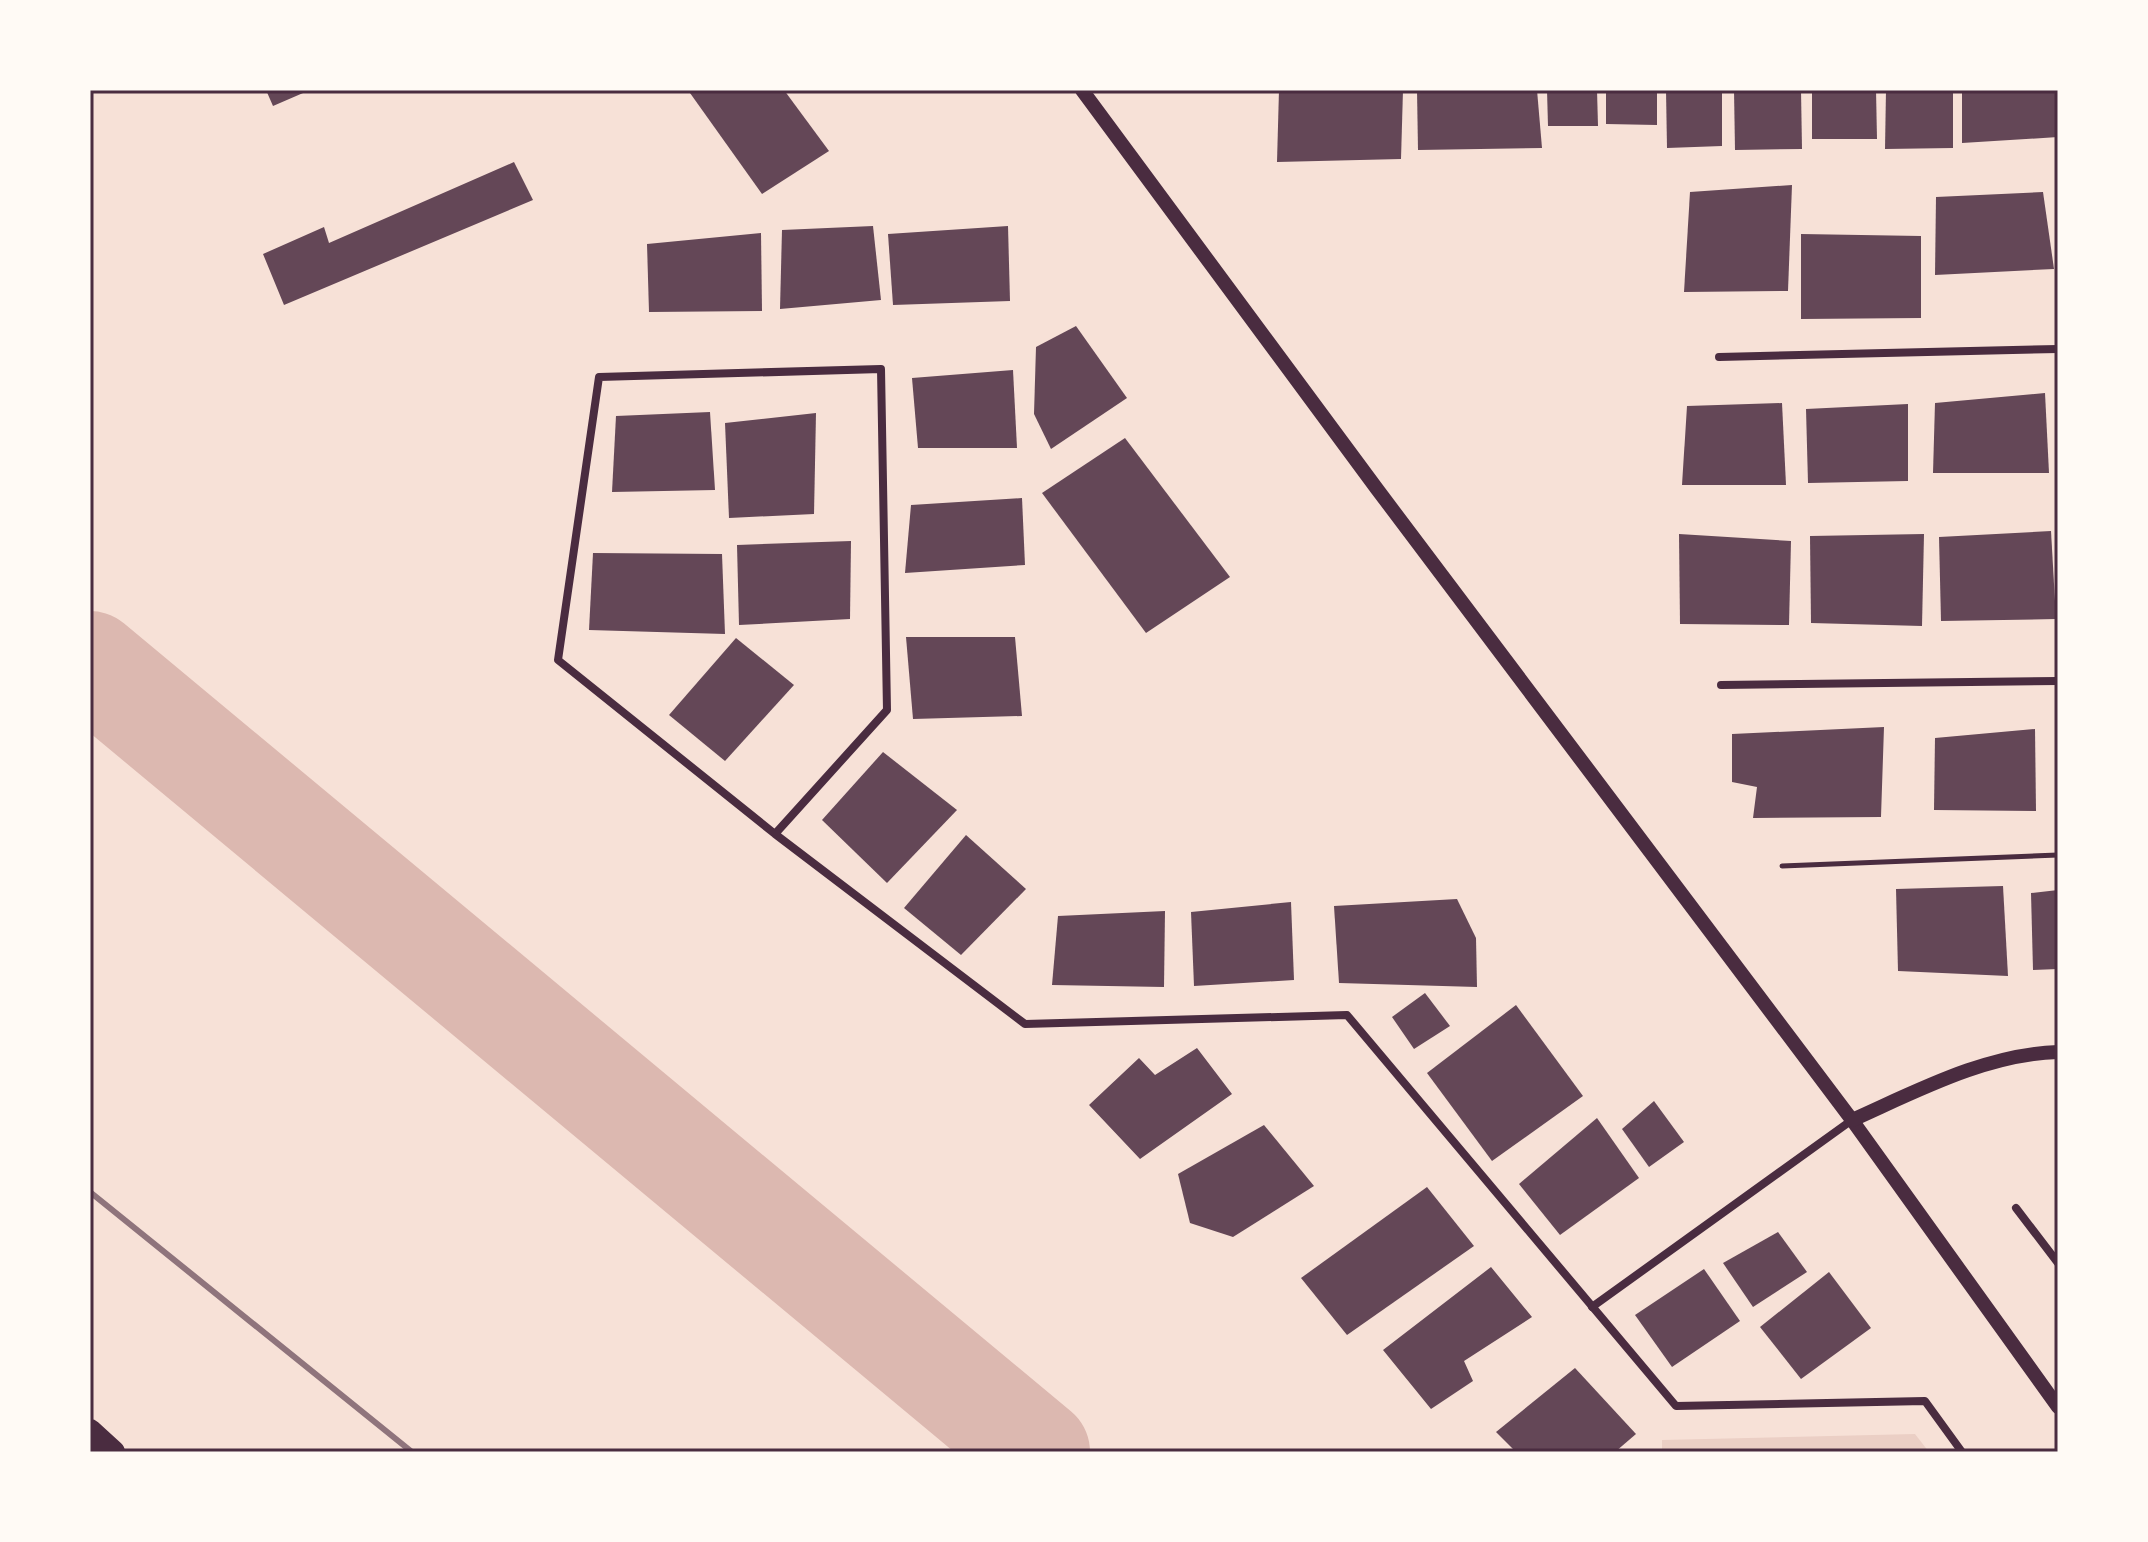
<svg xmlns="http://www.w3.org/2000/svg" width="2148" height="1542" font-family="'Asap Condensed',sans-serif">
  <style>
    .green { fill: #ebcfc5 }
    .lines { fill: none; stroke-linecap: round; stroke-linejoin: round }
    .river { stroke: #dcb8b0; stroke-width: 106 }
    .building { fill: #644757 }
    .path { stroke: #4a2c40; stroke-width: 5 }
    .minor { stroke: #4a2c40; stroke-width: 8 }
    .tertiary { stroke: #4a2c40; stroke-width: 14 }
    .motorway { stroke: #4a2c40; stroke-width: 24 }
    .rail { stroke: #8f747c; stroke-width: 6 }
    .neatline { fill: none; stroke: #4a2c40; stroke-width: 3 }
  </style>
  <rect width="100%" height="100%" fill="#f7e1d7"/>
  <path class="green" d="M 1915,1434 L 1929,1452 L 1662,1452 L 1662,1440 Z"/>
  <g class="lines">
    <path class="river" d="M 90,664 L 1037,1452"/>
  </g>
  <g class="building">
    <path d="M 266,90 L 310,90 L 273,106 Z"/>
    <path d="M 694,90 L 784,90 L 829,151 L 762,194 L 690,93 Z"/>
    <path d="M 1279,90 L 1403,90 L 1401,159 L 1277,162 Z"/>
    <path d="M 1417,90 L 1537,90 L 1542,148 L 1418,150 Z"/>
    <path d="M 1547,90 L 1597,90 L 1598,126 L 1548,126 Z"/>
    <path d="M 1606,90 L 1657,90 L 1657,125 L 1606,124 Z"/>
    <path d="M 1666,90 L 1722,90 L 1722,146 L 1667,148 Z"/>
    <path d="M 1734,90 L 1801,90 L 1802,149 L 1735,150 Z"/>
    <path d="M 1812,90 L 1876,90 L 1877,139 L 1812,139 Z"/>
    <path d="M 1886,90 L 1953,90 L 1953,148 L 1885,149 Z"/>
    <path d="M 1962,90 L 2058,90 L 2058,137 L 1962,143 Z"/>
    <path d="M 514,162 L 533,200 L 284,305 L 263,254 L 324,227 L 329,243 Z"/>
    <path d="M 1792,185 L 1788,291 L 1684,292 L 1690,192 Z"/>
    <path d="M 2043,192 L 2054,269 L 1935,275 L 1936,197 Z"/>
    <path d="M 873,226 L 881,300 L 780,309 L 782,230 Z"/>
    <path d="M 1008,226 L 1010,301 L 893,305 L 888,234 Z"/>
    <path d="M 761,233 L 762,311 L 649,312 L 647,244 Z"/>
    <path d="M 1801,234 L 1921,236 L 1921,318 L 1801,319 Z"/>
    <path d="M 1076,326 L 1127,398 L 1051,449 L 1034,414 L 1036,347 Z"/>
    <path d="M 1013,370 L 1017,448 L 918,448 L 912,378 Z"/>
    <path d="M 2045,393 L 2049,473 L 1933,473 L 1935,403 Z"/>
    <path d="M 1782,403 L 1786,485 L 1682,485 L 1687,406 Z"/>
    <path d="M 1908,404 L 1908,481 L 1808,483 L 1806,409 Z"/>
    <path d="M 710,412 L 715,490 L 612,492 L 616,416 Z"/>
    <path d="M 816,413 L 814,514 L 729,518 L 725,423 Z"/>
    <path d="M 1125,438 L 1230,577 L 1146,633 L 1042,493 Z"/>
    <path d="M 1022,498 L 1025,565 L 905,573 L 911,505 Z"/>
    <path d="M 2051,531 L 2056,619 L 1941,621 L 1939,537 Z"/>
    <path d="M 1679,534 L 1791,541 L 1789,625 L 1680,624 Z"/>
    <path d="M 1924,534 L 1922,626 L 1811,623 L 1810,536 Z"/>
    <path d="M 851,541 L 850,619 L 739,625 L 737,545 Z"/>
    <path d="M 593,553 L 722,554 L 725,634 L 589,630 Z"/>
    <path d="M 906,637 L 1015,637 L 1022,716 L 913,719 Z"/>
    <path d="M 736,638 L 794,685 L 725,761 L 669,715 Z"/>
    <path d="M 1884,727 L 1881,817 L 1753,818 L 1757,787 L 1732,782 L 1732,734 Z"/>
    <path d="M 2035,729 L 2036,811 L 1934,810 L 1935,738 Z"/>
    <path d="M 883,752 L 957,810 L 887,883 L 822,820 Z"/>
    <path d="M 966,835 L 1026,889 L 961,955 L 904,908 Z"/>
    <path d="M 2003,886 L 2008,976 L 1898,971 L 1896,889 Z"/>
    <path d="M 2058,890 L 2058,969 L 2033,970 L 2031,893 Z"/>
    <path d="M 1457,899 L 1476,938 L 1477,987 L 1339,983 L 1334,906 Z"/>
    <path d="M 1291,902 L 1294,980 L 1194,986 L 1191,912 Z"/>
    <path d="M 1165,911 L 1164,987 L 1052,985 L 1058,916 Z"/>
    <path d="M 1425,993 L 1450,1026 L 1414,1049 L 1392,1017 Z"/>
    <path d="M 1516,1005 L 1583,1096 L 1492,1161 L 1427,1073 Z"/>
    <path d="M 1197,1048 L 1232,1094 L 1140,1159 L 1089,1105 L 1139,1058 L 1155,1075 Z"/>
    <path d="M 1654,1101 L 1684,1142 L 1649,1167 L 1622,1129 Z"/>
    <path d="M 1597,1118 L 1639,1178 L 1560,1235 L 1519,1184 Z"/>
    <path d="M 1264,1125 L 1314,1186 L 1233,1237 L 1190,1223 L 1178,1174 Z"/>
    <path d="M 1427,1187 L 1474,1246 L 1347,1335 L 1301,1278 Z"/>
    <path d="M 1778,1232 L 1807,1272 L 1753,1307 L 1723,1263 Z"/>
    <path d="M 1491,1267 L 1532,1317 L 1464,1361 L 1473,1381 L 1431,1409 L 1383,1350 Z"/>
    <path d="M 1704,1269 L 1740,1321 L 1672,1367 L 1635,1315 Z"/>
    <path d="M 1829,1272 L 1871,1328 L 1801,1379 L 1760,1327 Z"/>
    <path d="M 1575,1368 L 1636,1434 L 1615,1452 L 1516,1452 L 1496,1432 Z"/>
  </g>
  <g class="lines">
    <path class="path" d="M 1782,866 L 2058,855"/>
    <g class="minor">
      <path d="M 1719,357 L 2058,349"/>
      <path d="M 1721,685 L 2058,681"/>
      <path d="M 775,834 L 887,710 L 881,369 L 599,377 L 558,660 L 775,834 L 1025,1024 L 1347,1015 L 1676,1406 L 1925,1401 L 1962,1452"/>
      <path d="M 2016,1208 L 2058,1263"/>
      <path d="M 1592,1307 L 1852,1120"/>
    </g>
    <g class="tertiary">
      <path d="M 1082,90 L 1377,489 L 1852,1120 L 2058,1407"/>
      <path d="M 1852,1120 C 1917,1091 1986,1054 2058,1052"/>
    </g>
    <path class="motorway" d="M 90,1431 L 113,1452"/>
    <path class="rail" d="M 90,1192 L 412,1452"/>
  </g>
  <rect width="2148" height="1542" fill="none" stroke="#fffaf5" stroke-width="184"/>
  <rect x="92" y="92" width="1964" height="1358" class="neatline"/>
</svg>
